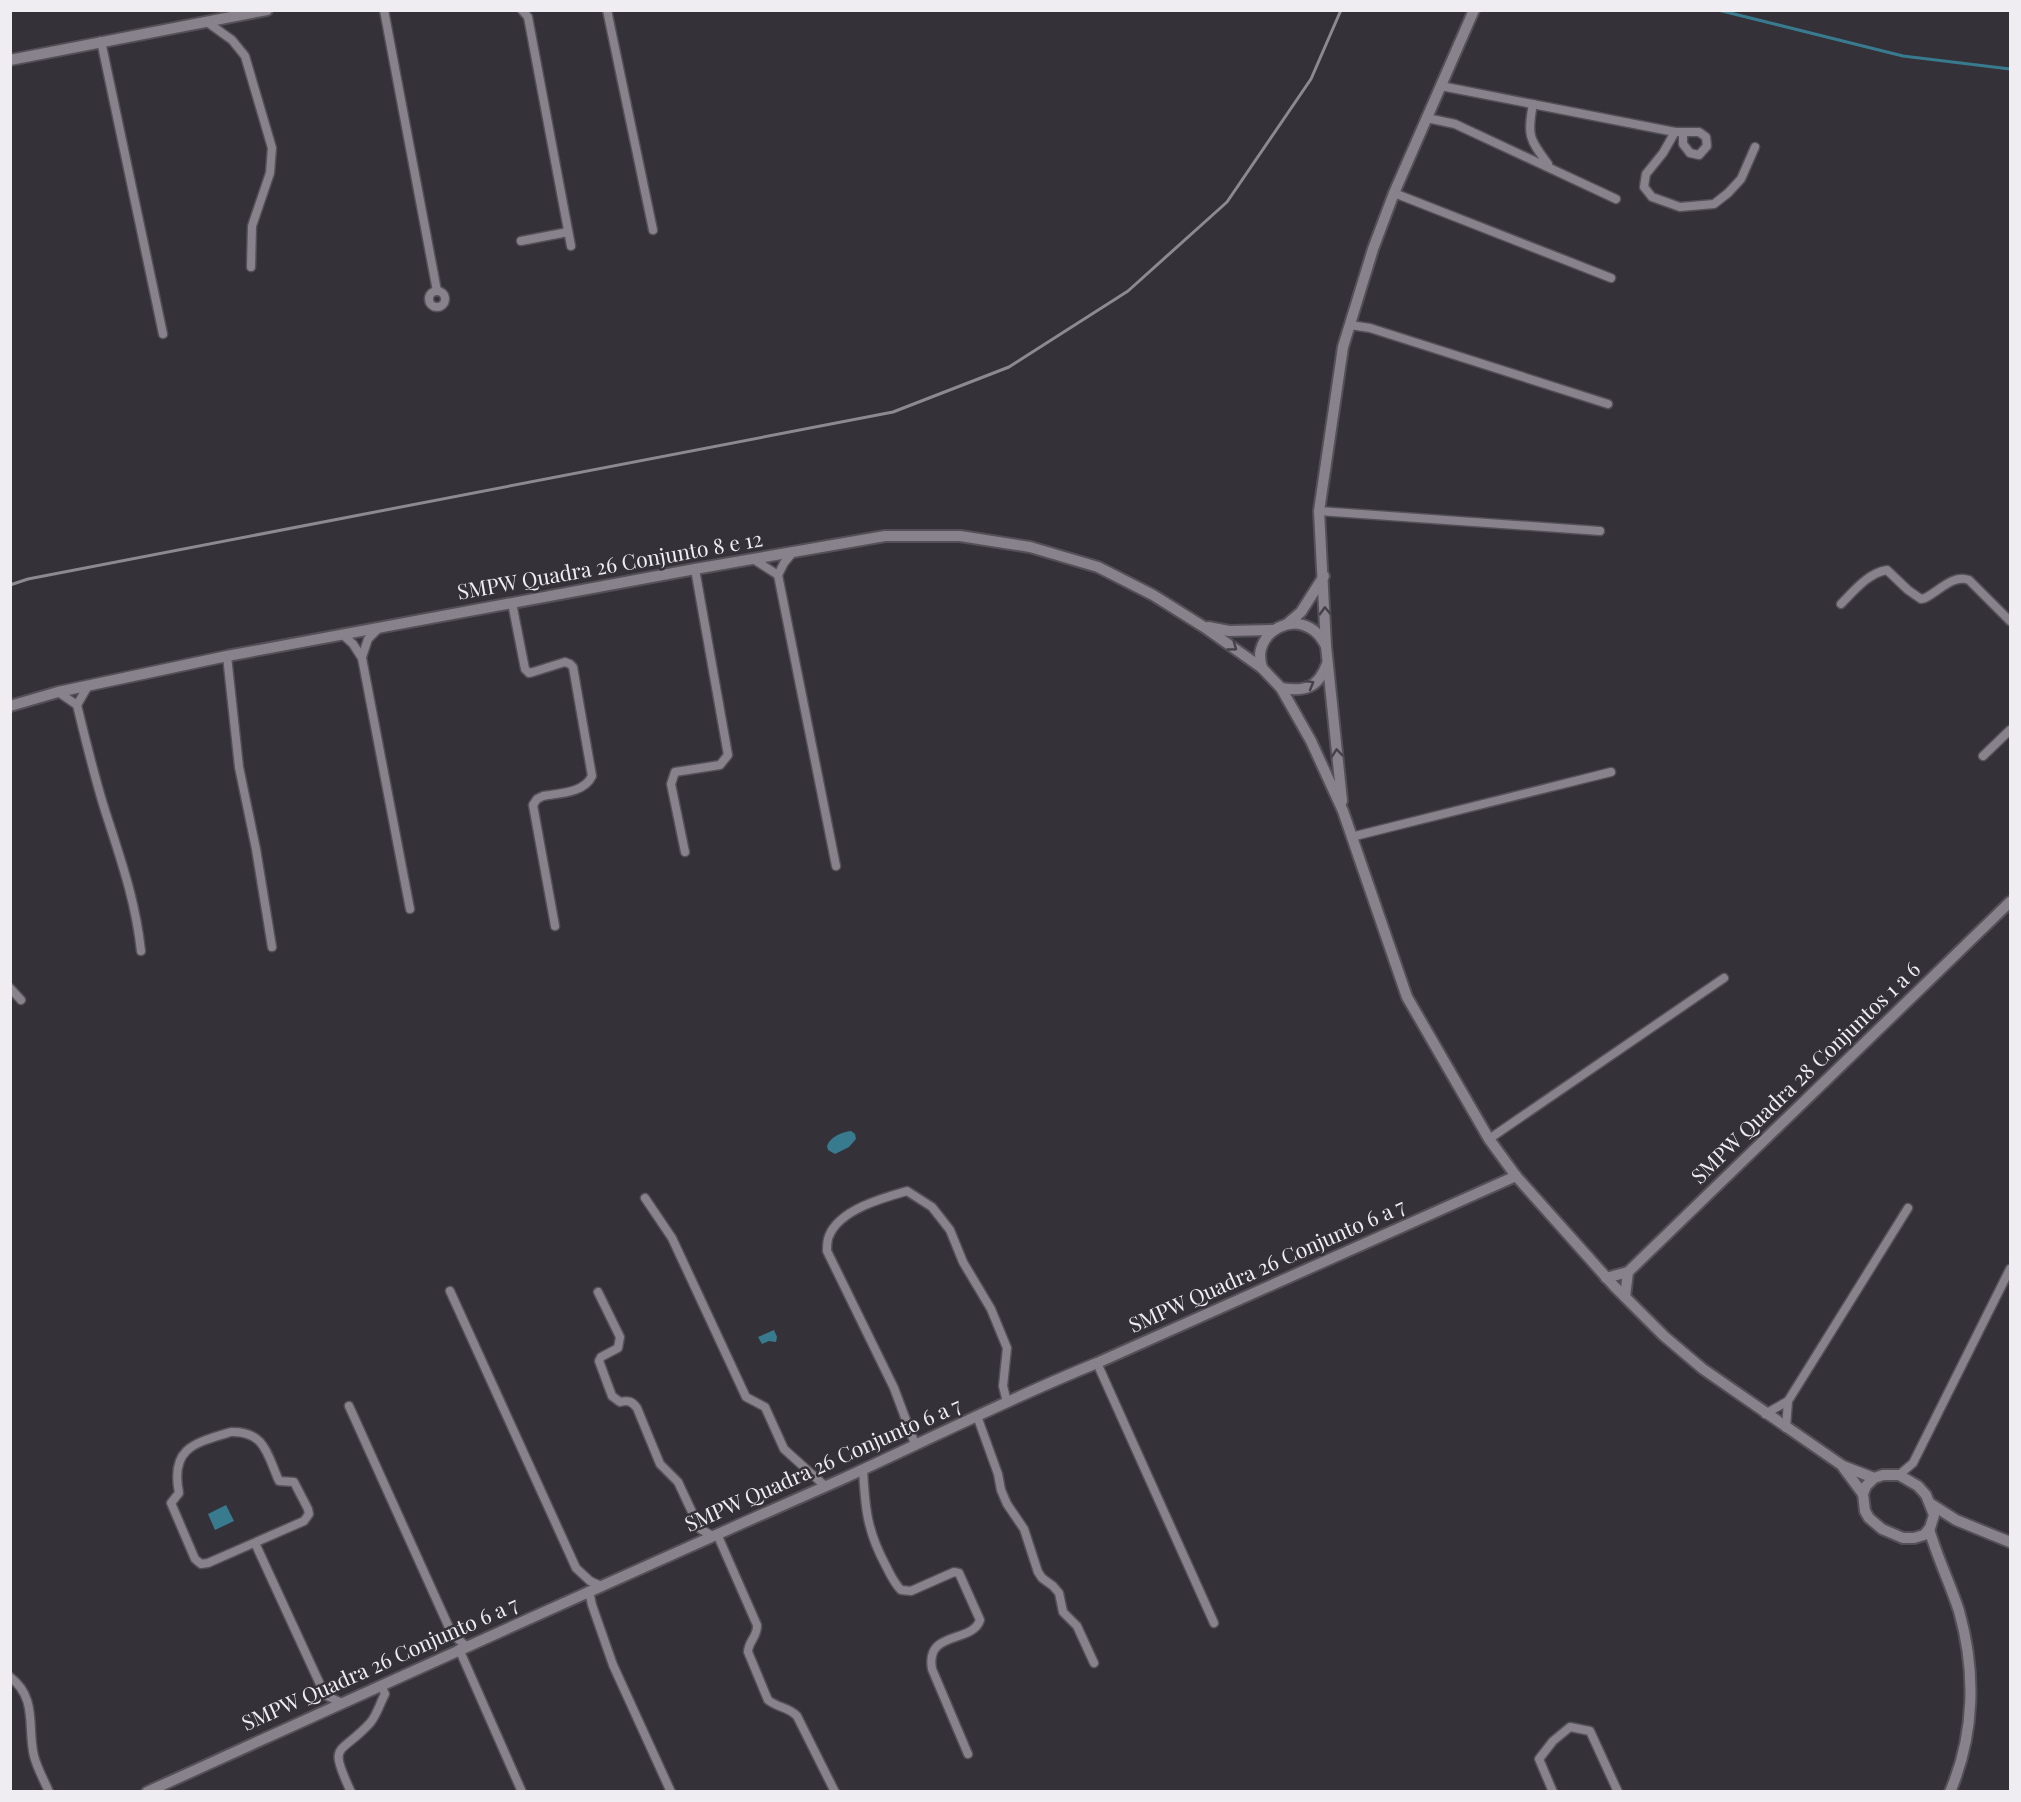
<svg xmlns="http://www.w3.org/2000/svg" width="2021" height="1802" font-family="'Playfair Display',serif">
  <style>
    .water { fill: #387b8f }
    .lines { fill: none; stroke-linecap: round; stroke-linejoin: round }
    .stream { stroke: #387b8f; stroke-width: 3 }
    .minor-casing { stroke: #545057; stroke-width: 11 }
    .tertiary-casing { stroke: #545057; stroke-width: 14 }
    .minor { stroke: #87828c; stroke-width: 8 }
    .tertiary { stroke: #87828c; stroke-width: 10 }
    .rail { stroke: #8c8990; stroke-width: 3 }
    .oneway { stroke: #45414a }
    .labels { text-anchor: middle; stroke-width: 5; stroke-linejoin: round; paint-order: stroke }
    .street-label { font-size: 21px; fill: #efedf2; stroke: #353139 }
  </style>
  <rect width="100%" height="100%" fill="#353139"/>
  <g class="water">
    <path d="M 851,1131 L 855,1134 L 856,1139 L 849,1147 L 835,1154 L 828,1150 L 827,1146 C 830,1137 842,1132 851,1131 Z"/>
    <path d="M 774,1330 L 777,1337 L 776,1342 L 769,1341 L 762,1344 L 758,1337 Z"/>
    <path d="M 226,1505 L 234,1521 L 215,1530 L 208,1514 Z"/>
  </g>
  <g class="lines">
    <path class="stream" d="M 1718,10 L 1903,56 L 2010,69"/>
    <defs>
      <g id="minor">
        <path d="M 384,10 L 437,291"/>
        <path d="M 522,10 L 528,17 L 571,246"/>
        <path d="M 607,10 L 653,230"/>
        <path d="M 207,22 L 232,40 L 245,56 L 272,148 L 270,173 L 252,226 L 251,267"/>
        <path d="M 101,41 L 163,334"/>
        <path d="M 1441,86 L 1675,132 L 1699,132 L 1706,137 L 1707,146 L 1699,155 L 1690,153 L 1683,144 L 1683,132"/>
        <path d="M 1533,104 C 1527,135 1529,139 1548,164"/>
        <path d="M 1427,118 L 1455,124 L 1616,199"/>
        <path d="M 1675,132 L 1663,153 L 1646,174 L 1644,187 L 1652,197 L 1680,207 L 1714,204 L 1728,193 L 1741,179 L 1755,147"/>
        <path d="M 1394,193 L 1611,278"/>
        <path d="M 521,241 L 568,232"/>
        <circle cx="437" cy="299" r="8"/>
        <path d="M 1350,325 L 1370,328 L 1608,404"/>
        <path d="M 1319,511 L 1600,531"/>
        <path d="M 794,551 L 784,563 L 778,575 L 836,866"/>
        <path d="M 753,559 L 778,575"/>
        <path d="M 512,603 L 525,669 L 529,673 L 533,672 L 565,662 L 570,664 L 573,667 L 592,776 C 584,793 560,793 543,796 L 537,799 L 533,805 L 555,926"/>
        <path d="M 1841,604 C 1854,591 1868,573 1887,570 L 1908,590 L 1921,599 L 1925,598 C 1939,591 1953,574 1969,580 L 2010,621"/>
        <path d="M 343,635 L 353,644 L 362,658 L 410,909"/>
        <path d="M 227,656 L 239,767 L 256,849 L 272,947"/>
        <path d="M 362,657 L 368,639 L 378,629"/>
        <path d="M 58,692 L 77,705 C 85,738 93,771 103,804 C 119,855 135,897 141,951"/>
        <path d="M 77,705 L 88,686"/>
        <path d="M 1983,756 L 2010,730"/>
        <path d="M 1351,837 L 1611,772"/>
        <path d="M 685,852 L 671,784 L 675,772 L 720,765 L 728,755 L 695,569"/>
        <path d="M 10,988 L 21,1000"/>
        <path d="M 1489,1139 L 1724,978"/>
        <path d="M 645,1198 L 672,1238 L 746,1397 L 765,1407 L 784,1449 L 825,1486"/>
        <path d="M 450,1291 L 576,1568 L 590,1581 L 601,1586"/>
        <path d="M 598,1292 L 620,1337 L 618,1348 L 601,1357 L 599,1361 L 612,1396 L 620,1402 C 628,1400 632,1401 637,1408 L 660,1464 L 678,1482 L 700,1529 L 713,1536"/>
        <path d="M 1097,1363 L 1214,1623"/>
        <path d="M 349,1406 L 452,1634 L 466,1646"/>
        <path d="M 1765,1414 L 1788,1401 L 1908,1208"/>
        <path d="M 977,1416 L 998,1474 L 1001,1490 L 1007,1504 L 1024,1529 L 1038,1572 L 1042,1578 L 1053,1586 L 1059,1593 L 1063,1612 L 1077,1626 L 1094,1663"/>
        <path d="M 1786,1428 L 1788,1401"/>
        <path d="M 231,1432 C 265,1431 267,1454 279,1481 L 294,1482 L 308,1509 L 309,1514 L 304,1521 L 208,1563 L 201,1564 L 195,1559 L 171,1503 L 179,1493 C 170,1448 194,1443 231,1432 Z"/>
        <path d="M 915,1444 L 894,1388 L 827,1251 C 827,1246 827,1240 829,1236 C 839,1210 882,1198 907,1191 L 932,1207 L 950,1230 L 963,1262 L 991,1309 L 1007,1348 L 1003,1386 L 1007,1402"/>
        <path d="M 863,1469 C 865,1508 867,1531 886,1566 C 890,1574 894,1583 901,1590 L 911,1591 L 954,1572 L 959,1573 L 980,1620 C 972,1644 925,1630 932,1669 L 968,1754"/>
        <path d="M 1899,1475 L 1913,1463 L 2010,1269"/>
        <path d="M 717,1534 L 757,1625 C 758,1636 748,1642 748,1652 L 768,1700 C 778,1708 789,1707 797,1716 L 835,1792"/>
        <path d="M 255,1543 L 325,1695"/>
        <path d="M 589,1591 L 592,1605 L 613,1665 L 671,1792"/>
        <path d="M 459,1649 L 522,1792"/>
        <path d="M 10,1677 C 38,1698 27,1728 34,1756 C 37,1768 44,1780 49,1792"/>
        <path d="M 325,1695 L 342,1703"/>
        <path d="M 351,1792 C 327,1741 340,1756 370,1723 C 377,1715 380,1703 385,1694 L 381,1685"/>
        <path d="M 1553,1792 L 1539,1759 L 1553,1741 L 1570,1727 L 1590,1731 L 1618,1792"/>
      </g>
      <g id="tertiary">
        <path d="M 10,60 L 267,10"/>
        <path d="M 1287,624 L 1301,612 L 1324,576"/>
        <path d="M 1208,627 L 1229,631 L 1274,630"/>
        <path d="M 1262,668 C 1261,664 1260,658 1260,654 C 1263,630 1290,616 1310,628 C 1318,632 1322,639 1326,646"/>
        <path d="M 1281,688 C 1305,692 1318,688 1327,664"/>
        <path d="M 10,706 L 58,692 L 227,656 L 695,569 L 885,536 L 960,536 L 1030,547 L 1098,567 L 1153,595 L 1204,627 L 1262,668 L 1281,688 L 1311,741 L 1343,811 L 1407,997 L 1489,1139 L 1516,1176 L 1614,1286 L 1664,1336 L 1703,1369 L 1843,1466 L 1874,1478 L 1883,1475 L 1899,1475 L 1918,1486 L 1926,1495 L 1934,1515 L 1930,1528 L 1924,1535 L 1914,1538 L 1903,1538 L 1882,1529 L 1869,1518 L 1865,1511 L 1863,1494 L 1866,1486 L 1874,1478"/>
        <path d="M 1342,801 L 1326,646 L 1319,511 L 1343,347 L 1373,249 L 1394,193 L 1474,10"/>
        <path d="M 1606,1278 L 1628,1272 L 2010,902"/>
        <path d="M 1625,1297 L 1628,1272"/>
        <path d="M 1843,1467 L 1863,1494"/>
        <path d="M 1931,1504 L 1956,1520 L 2010,1542"/>
        <path d="M 1929,1529 C 1937,1557 1950,1583 1959,1611 C 1976,1671 1975,1734 1950,1792"/>
        <path d="M 147,1792 C 378,1687 608,1582 840,1480 C 926,1441 1010,1398 1097,1363 L 1516,1176"/>
      </g>
    </defs>
    <use href="#minor" class="minor-casing"/>
    <use href="#tertiary" class="tertiary-casing"/>
    <use href="#minor" class="minor"/>
    <use href="#tertiary" class="tertiary"/>
    <path class="rail" d="M 10,585 L 28,579 L 893,412 L 1009,367 L 1128,291 L 1227,202 L 1311,79 L 1341,10"/>
  </g>
  <defs><path id="oneway-chevron" d="M-2-3.5L2.5 0L-2 3.5" fill="none" stroke-width="1.6" stroke-linecap="round" stroke-linejoin="round" transform="scale(1.5)"/></defs>
  <g class="oneway">
    <use href="#oneway-chevron" transform="translate(1325 611) rotate(-92)"/>
    <use href="#oneway-chevron" transform="translate(1233 647) rotate(36)"/>
    <use href="#oneway-chevron" transform="translate(1310 684) rotate(-30)"/>
    <use href="#oneway-chevron" transform="translate(1337 753) rotate(-95)"/>
  </g>
  <g class="labels">
    <g class="street-label">
      <text transform="translate(610 566) rotate(-10)" y="7">SMPW Quadra 26 Conjunto 8 e 12</text>
      <text transform="translate(1806 1073) rotate(-44)" y="7">SMPW Quadra 28 Conjuntos 1 a 6</text>
      <text transform="translate(1267 1266) rotate(-24)" y="7">SMPW Quadra 26 Conjunto 6 a 7</text>
      <text transform="translate(823 1465) rotate(-24)" y="7">SMPW Quadra 26 Conjunto 6 a 7</text>
      <text transform="translate(380 1664) rotate(-24)" y="7">SMPW Quadra 26 Conjunto 6 a 7</text>
    </g>
  </g>
  <rect width="2021" height="1802" fill="none" stroke="#efedf2" stroke-width="24"/>
</svg>
